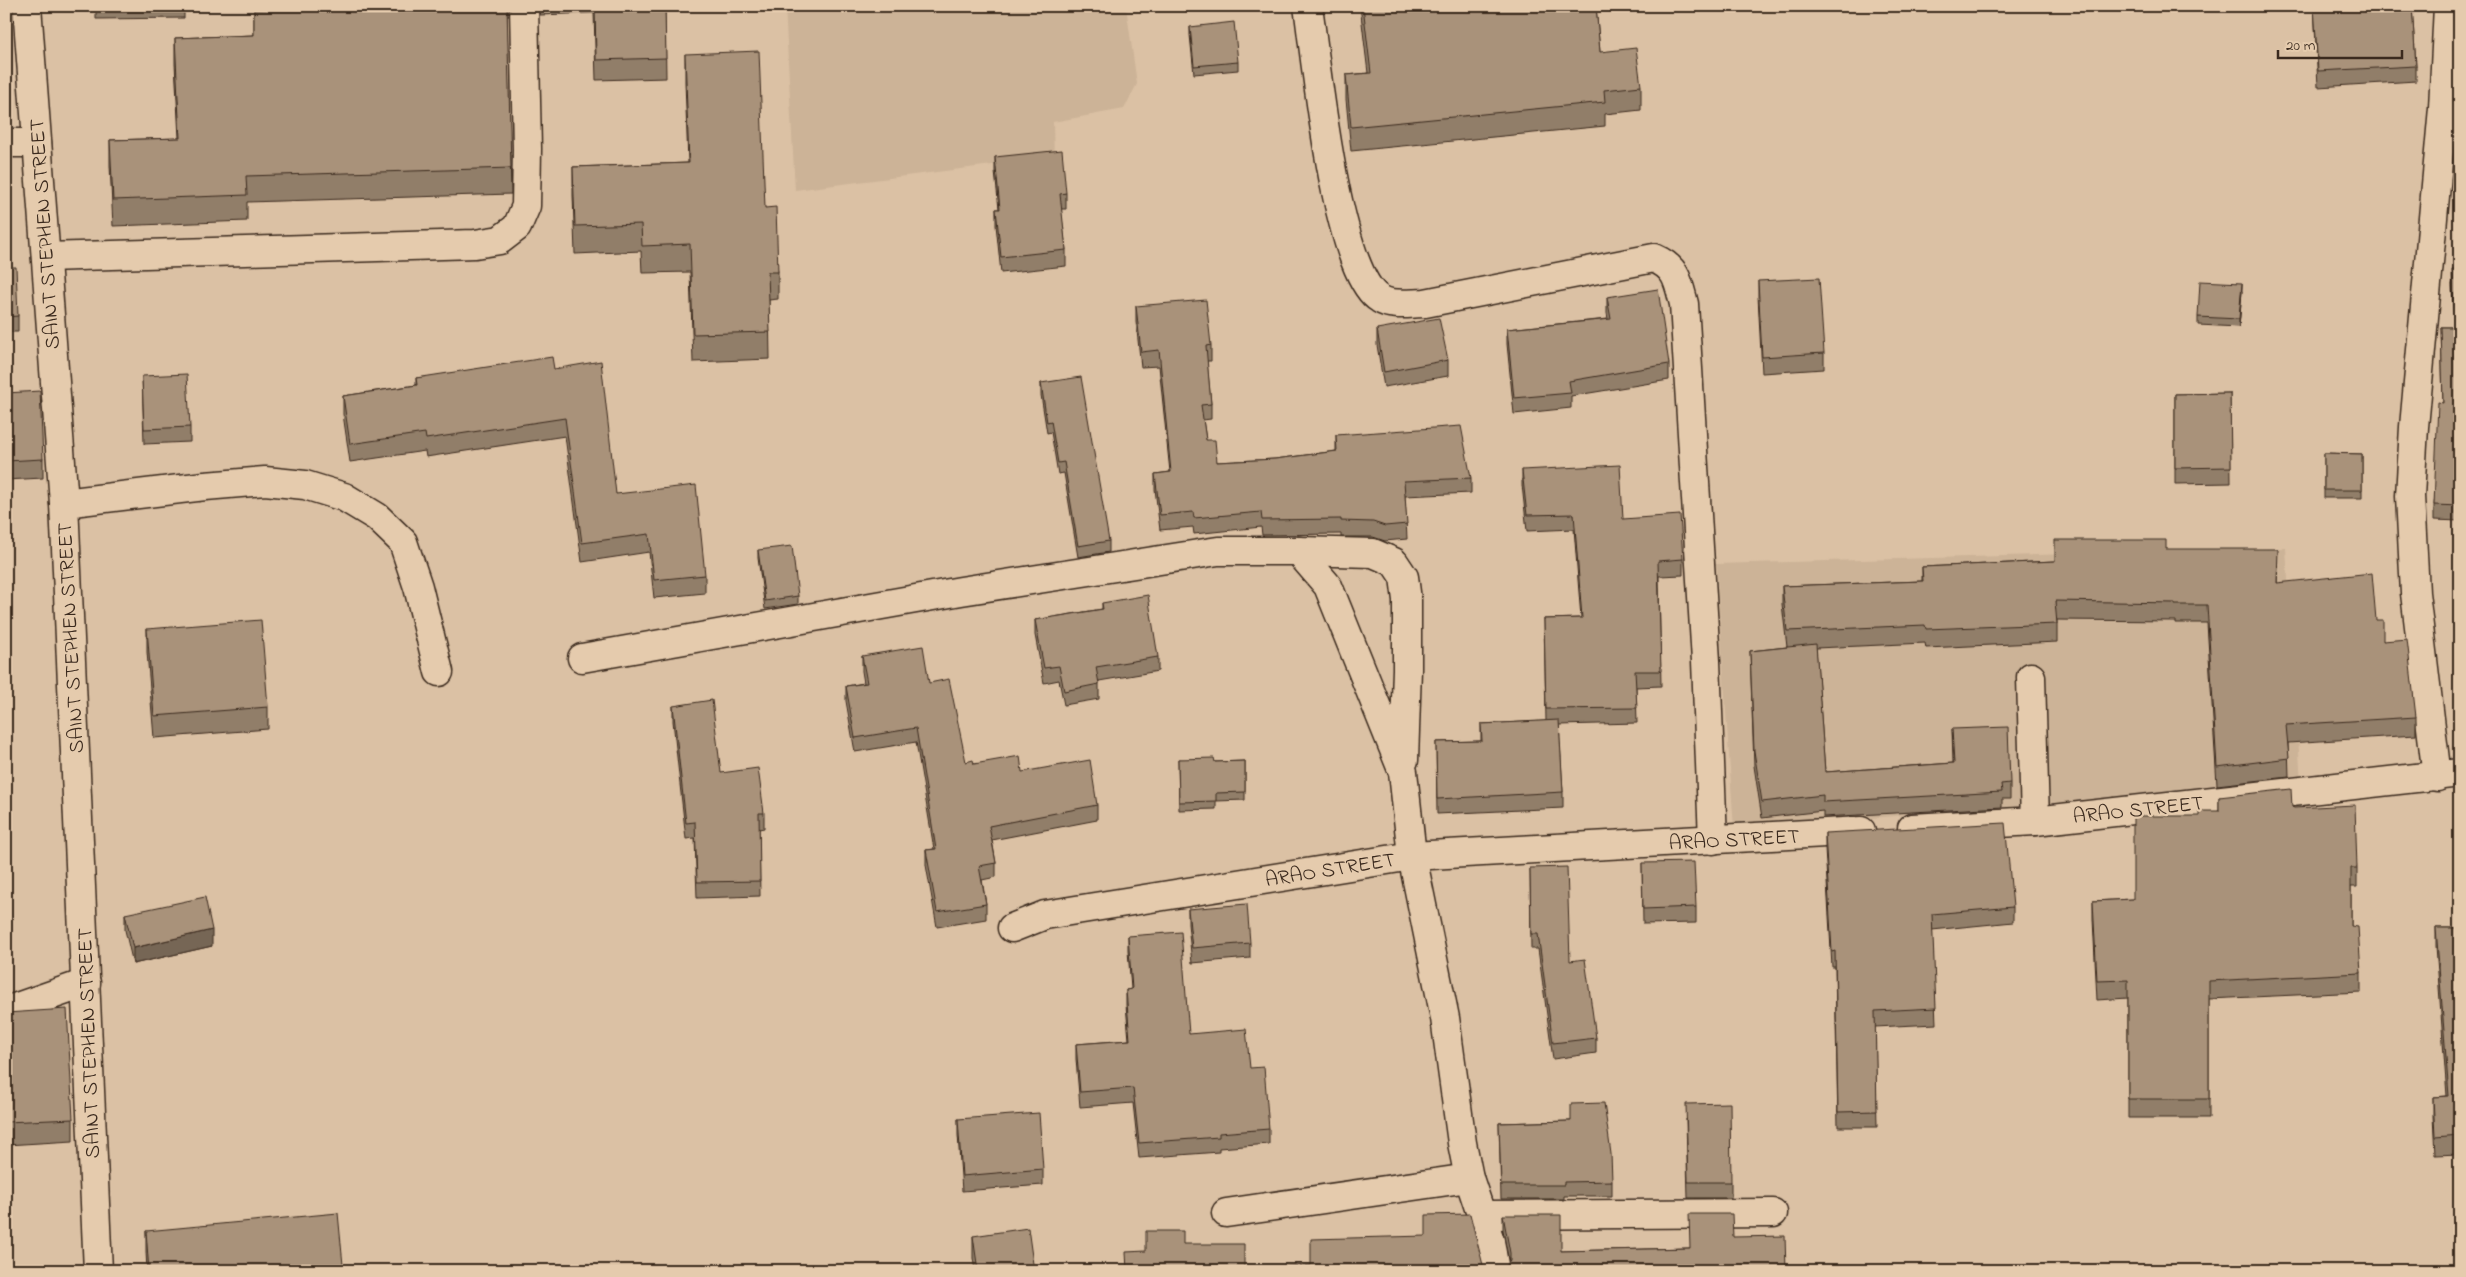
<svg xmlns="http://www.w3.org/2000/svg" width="2466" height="1277" font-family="'Indie Flower',sans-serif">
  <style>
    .built { fill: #ccb397 }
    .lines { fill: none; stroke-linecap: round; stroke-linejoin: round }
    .minor-casing { stroke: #3b2a1e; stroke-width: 31 }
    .minor { stroke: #e5cbad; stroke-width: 28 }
    .wall { fill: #917e69; stroke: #3b2a1e }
    .shaded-wall { fill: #766655; stroke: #3b2a1e }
    .building { fill: #a9927a; stroke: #3b2a1e }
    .labels { text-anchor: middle; stroke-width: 4.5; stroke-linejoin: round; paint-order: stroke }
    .street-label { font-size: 21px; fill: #3b2a1e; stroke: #e5cbad }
  </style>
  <rect width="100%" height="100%" fill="#dbc1a4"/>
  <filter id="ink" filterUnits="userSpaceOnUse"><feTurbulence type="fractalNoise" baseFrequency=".02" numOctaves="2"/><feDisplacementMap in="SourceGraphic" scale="10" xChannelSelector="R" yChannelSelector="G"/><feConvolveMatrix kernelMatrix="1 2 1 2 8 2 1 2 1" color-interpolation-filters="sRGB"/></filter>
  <g filter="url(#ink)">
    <g class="built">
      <path d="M 785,6 L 1126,6 L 1137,84 L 1124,109 L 1053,122 L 1054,162 L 992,165 L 795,190 Z"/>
      <path d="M 2286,548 L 2301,783 L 1734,829 L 1716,564 Z"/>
    </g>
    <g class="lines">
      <defs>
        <g id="minor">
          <path d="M 27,6 L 64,503 L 98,1271"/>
          <path d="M 1308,6 C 1316,61 1336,273 1380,299 C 1392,307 1411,303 1425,303 L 1654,258 C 1677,268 1678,281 1684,304 L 1706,661 L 1713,840"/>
          <path d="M 6,143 L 37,143"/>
          <path d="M 46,257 L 475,244 L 500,240 L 517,227 L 526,206 L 527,149 L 524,6"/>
          <path d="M 64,503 L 205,486 L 265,481 L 305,485 L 344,497 L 377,517 L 403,542 L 418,587 L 439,672"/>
          <path d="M 1298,551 L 1373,553 L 1394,562 L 1404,577 L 1407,600 L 1407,669 L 1404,760"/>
          <path d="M 582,658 L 961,591 L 1218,551 L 1298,551 L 1328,586 L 1403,772 L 1412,856 L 1445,1018 L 1462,1143 L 1469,1178 L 1490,1241 L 1495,1271"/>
          <path d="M 2031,677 L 2035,821"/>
          <path d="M 2437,777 L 2415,593 L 2410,496 L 2414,427 L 2443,108 L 2448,6"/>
          <path d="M 1912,828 L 2035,821 L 2460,773"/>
          <path d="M 1012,928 L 1045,915 L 1412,856 L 1861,831"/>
          <path d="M 6,1011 L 86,983"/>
          <path d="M 1226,1213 L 1469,1178"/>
          <path d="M 1482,1215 L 1773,1213"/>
        </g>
      </defs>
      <use href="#minor" class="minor-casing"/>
      <use href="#minor" class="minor"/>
    </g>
    <g class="wall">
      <path d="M 96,6 L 184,6 L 184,18 L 96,19 Z"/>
      <path d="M 306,6 L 510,6 L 509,16 L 507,16 L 511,194 L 247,202 L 247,221 L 113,226 L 110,166 L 110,140 L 179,138 L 175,64 L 175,38 L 254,35 L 254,10 L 306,8 Z"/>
      <path d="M 539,6 L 780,6 L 780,7 L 665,11 L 666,78 L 596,80 L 594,13 L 540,15 Z"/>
      <path d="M 1360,6 L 1596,6 L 1600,52 L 1641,86 L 1641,110 L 1605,114 L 1605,126 L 1351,151 L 1346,99 L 1346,75 L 1368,73 Z"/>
      <path d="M 2314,6 L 2412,6 L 2416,66 L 2416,81 L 2318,87 Z"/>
      <path d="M 1190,27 L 1238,62 L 1238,70 L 1194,74 L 1190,35 Z"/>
      <path d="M 685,54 L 765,208 L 778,272 L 778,299 L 769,300 L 770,359 L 693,362 L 690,272 L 642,273 L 641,251 L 575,254 L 573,195 L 573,167 L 688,163 L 685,82 Z"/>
      <path d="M 995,157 L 1066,193 L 1066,209 L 1061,209 L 1066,250 L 1066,266 L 1001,273 L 996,225 L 996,209 L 999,209 L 995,172 Z"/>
      <path d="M 6,267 L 18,316 L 18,332 L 6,332 Z"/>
      <path d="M 2460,269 L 2460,521 L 2434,520 L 2434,505 L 2443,403 L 2441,327 L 2454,327 L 2452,284 Z"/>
      <path d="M 1758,281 L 1824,353 L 1824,369 L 1762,373 L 1758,296 Z"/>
      <path d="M 2242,291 L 2239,327 L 2198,325 L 2198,317 Z"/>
      <path d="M 1607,297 L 1669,364 L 1669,380 L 1571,396 L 1571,408 L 1514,414 L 1507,344 L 1507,329 L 1608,319 L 1607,313 Z"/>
      <path d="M 1136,306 L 1211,345 L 1211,361 L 1207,361 L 1211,404 L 1211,419 L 1203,420 L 1206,440 L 1217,462 L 1275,459 L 1336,451 L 1336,435 L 1471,478 L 1471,493 L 1405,496 L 1407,539 L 1385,541 L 1373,537 L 1341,537 L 1341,534 L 1262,535 L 1261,527 L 1194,534 L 1193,527 L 1160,530 L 1155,489 L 1155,474 L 1170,472 L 1159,366 L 1141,367 L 1136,322 Z"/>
      <path d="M 1377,329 L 1448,360 L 1448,376 L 1384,387 L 1377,345 Z"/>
      <path d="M 554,369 L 616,494 L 705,575 L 705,593 L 654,598 L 649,552 L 582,562 L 565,436 L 426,457 L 425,451 L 350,462 L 343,414 L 343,396 L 416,385 L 416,378 Z"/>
      <path d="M 142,376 L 190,427 L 190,442 L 144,444 Z"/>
      <path d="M 1041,383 L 1109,541 L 1109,552 L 1078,557 L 1064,473 L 1058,474 L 1051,432 L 1047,433 L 1041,395 Z"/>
      <path d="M 6,393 L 43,459 L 43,478 L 6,480 Z"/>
      <path d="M 2230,393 L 2231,483 L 2175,484 L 2175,394 Z"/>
      <path d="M 2324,453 L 2362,454 L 2362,498 L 2324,498 Z"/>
      <path d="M 1522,470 L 1623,519 L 1683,559 L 1683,575 L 1659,576 L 1661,686 L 1636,687 L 1637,723 L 1559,725 L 1563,792 L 1563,808 L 1437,814 L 1436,742 L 1481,741 L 1481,724 L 1546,721 L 1544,619 L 1581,618 L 1574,529 L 1527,531 L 1522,485 Z"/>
      <path d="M 2166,549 L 2278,567 L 2277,583 L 2376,620 L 2383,641 L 2416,717 L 2416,735 L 2288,743 L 2289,777 L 2217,785 L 2207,623 L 2175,623 L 2175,621 L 2057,620 L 2057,642 L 1926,648 L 1925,643 L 1816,648 L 1825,772 L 1953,763 L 1952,729 L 2010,783 L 2010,799 L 2002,799 L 2002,807 L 1823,817 L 1823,811 L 1762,818 L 1754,766 L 1750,651 L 1787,647 L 1782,604 L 1782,586 L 1922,581 L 1922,567 L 2055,561 Z"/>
      <path d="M 758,550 L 798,596 L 798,604 L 765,609 L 758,558 Z"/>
      <path d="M 1102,603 L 1158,657 L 1158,671 L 1099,681 L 1099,699 L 1064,705 L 1059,680 L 1044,683 L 1035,635 L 1035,620 L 1102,609 Z"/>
      <path d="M 147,629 L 268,707 L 268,729 L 154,738 L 147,652 Z"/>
      <path d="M 862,656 L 929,683 L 966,762 L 974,764 L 1022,772 L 1097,805 L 1097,820 L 992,840 L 996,863 L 996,877 L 982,880 L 986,904 L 986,919 L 937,927 L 926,865 L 926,850 L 934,849 L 916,742 L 855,752 L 846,701 L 846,686 L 864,683 L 862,671 Z"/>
      <path d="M 673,706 L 721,773 L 764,813 L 764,828 L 759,829 L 760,896 L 697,898 L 695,838 L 686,839 L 673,721 Z"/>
      <path d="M 1178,759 L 1215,762 L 1245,761 L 1245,800 L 1216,801 L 1216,809 L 1179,810 Z"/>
      <path d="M 2219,797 L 2292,807 L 2357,868 L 2357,887 L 2351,887 L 2351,926 L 2361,973 L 2361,992 L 2209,999 L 2209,1118 L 2128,1118 L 2128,998 L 2097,1000 L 2093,919 L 2093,901 L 2133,899 L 2199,816 L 2219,811 Z"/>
      <path d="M 1825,833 L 2013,907 L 2013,922 L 1932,930 L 1936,1024 L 1875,1027 L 1877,1127 L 1838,1127 L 1835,967 L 1832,967 L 1825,848 Z"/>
      <path d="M 1642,863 L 1696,907 L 1696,923 L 1643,924 Z"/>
      <path d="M 1530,868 L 1596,1038 L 1596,1053 L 1553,1059 L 1538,949 L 1531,949 Z"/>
      <path d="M 1188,909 L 1250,943 L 1250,958 L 1192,963 L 1188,924 Z"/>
      <path d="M 125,914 L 212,946 L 133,964 L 125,930 Z"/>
      <path d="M 2436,928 L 2460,928 L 2460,1154 L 2435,1155 L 2433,1116 L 2433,1097 L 2447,1096 L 2436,946 Z"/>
      <path d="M 1128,936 L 1189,1034 L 1250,1068 L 1269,1129 L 1269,1144 L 1219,1148 L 1219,1152 L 1139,1158 L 1133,1103 L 1080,1107 L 1076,1059 L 1076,1044 L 1129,1040 L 1126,1005 L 1126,990 L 1131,989 L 1128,951 Z"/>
      <path d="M 6,1013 L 73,1119 L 73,1141 L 6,1145 Z"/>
      <path d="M 958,1119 L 1043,1169 L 1043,1185 L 962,1191 L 958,1135 Z"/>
      <path d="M 1686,1119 L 1731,1182 L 1731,1198 L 1688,1198 Z"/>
      <path d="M 1571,1121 L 1612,1181 L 1612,1196 L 1564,1196 L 1564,1199 L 1501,1199 L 1499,1123 Z"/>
      <path d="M 1503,1215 L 1561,1251 L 1689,1248 L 1733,1237 L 1786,1271 L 1505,1268 L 1509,1262 L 1503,1230 Z"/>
      <path d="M 146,1231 L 343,1265 L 343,1271 L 147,1271 L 146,1252 Z"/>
      <path d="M 973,1236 L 1034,1271 L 975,1271 L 973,1258 Z"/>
    </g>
    <g class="shaded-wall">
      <path d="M 2242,283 L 2242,291 L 2239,327 L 2239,319 Z"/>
      <path d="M 212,930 L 212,946 L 133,964 L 133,948 Z"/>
    </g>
    <g class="building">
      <path d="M 308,6 L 507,6 L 511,168 L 246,176 L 247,195 L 113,200 L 110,140 L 180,138 L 175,38 L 254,35 L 254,10 L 308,8 Z"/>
      <path d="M 595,6 L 665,6 L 666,58 L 596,60 Z"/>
      <path d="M 1363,6 L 1596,6 L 1600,52 L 1636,48 L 1641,86 L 1604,90 L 1605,102 L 1351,127 L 1346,75 L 1371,73 Z"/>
      <path d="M 2314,6 L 2412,6 L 2416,66 L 2318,71 Z"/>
      <path d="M 1234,22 L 1238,62 L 1194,66 L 1190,27 Z"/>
      <path d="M 759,51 L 765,208 L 776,207 L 778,272 L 768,272 L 770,332 L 693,334 L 690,244 L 642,246 L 641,224 L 575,226 L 573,167 L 689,163 L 685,54 Z"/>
      <path d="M 1062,150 L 1066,193 L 1060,194 L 1066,250 L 1001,257 L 996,209 L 1000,209 L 995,157 Z"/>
      <path d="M 6,267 L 16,267 L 18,316 L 6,317 Z"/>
      <path d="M 2460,269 L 2460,506 L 2434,505 L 2438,402 L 2443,403 L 2441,327 L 2454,327 L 2452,270 Z"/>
      <path d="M 1819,278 L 1824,353 L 1762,357 L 1758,281 Z"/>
      <path d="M 2200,281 L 2242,283 L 2239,319 L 2198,317 Z"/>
      <path d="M 1658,289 L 1669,364 L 1569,381 L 1571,393 L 1514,398 L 1507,329 L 1611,319 L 1607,297 Z"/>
      <path d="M 1206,300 L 1211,345 L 1206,346 L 1211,404 L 1201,405 L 1206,440 L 1215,440 L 1217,462 L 1275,459 L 1337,451 L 1336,435 L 1461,426 L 1471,478 L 1404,481 L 1407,524 L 1385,526 L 1373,522 L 1341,521 L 1341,519 L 1262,520 L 1261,512 L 1194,518 L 1193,512 L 1160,515 L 1155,474 L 1171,472 L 1159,350 L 1141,352 L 1136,306 Z"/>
      <path d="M 1439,318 L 1448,360 L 1384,372 L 1377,329 Z"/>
      <path d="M 552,357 L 554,369 L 601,361 L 616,494 L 696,485 L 705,575 L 654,580 L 649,534 L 582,543 L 565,418 L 426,439 L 425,433 L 350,444 L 343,396 L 417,385 L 416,378 Z"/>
      <path d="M 187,374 L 190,427 L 144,429 L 142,376 Z"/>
      <path d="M 1081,377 L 1109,541 L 1078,546 L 1064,462 L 1058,463 L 1051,421 L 1047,422 L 1041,383 Z"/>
      <path d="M 40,391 L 43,459 L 6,461 L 6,393 Z"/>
      <path d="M 2230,393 L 2231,467 L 2175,468 L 2175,394 Z"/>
      <path d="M 2324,453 L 2362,454 L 2362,490 L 2324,490 Z"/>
      <path d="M 1620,465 L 1623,519 L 1680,515 L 1683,559 L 1658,561 L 1661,671 L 1635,671 L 1637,708 L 1546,709 L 1544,619 L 1582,618 L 1574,514 L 1527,515 L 1522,470 Z"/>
      <path d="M 2055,540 L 2166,540 L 2166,549 L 2278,549 L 2277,583 L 2372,573 L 2376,620 L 2383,620 L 2383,641 L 2407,639 L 2416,717 L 2286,725 L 2289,758 L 2217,767 L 2207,605 L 2175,605 L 2175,603 L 2055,601 L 2057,624 L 1926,629 L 1925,625 L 1787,631 L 1782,586 L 1923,581 L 1922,567 L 2055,561 Z"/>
      <path d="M 792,546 L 798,596 L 765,601 L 758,550 Z"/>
      <path d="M 1148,595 L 1158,657 L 1096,667 L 1099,684 L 1064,691 L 1059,666 L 1044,668 L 1035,620 L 1103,609 L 1102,603 Z"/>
      <path d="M 261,620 L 268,707 L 154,716 L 147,629 Z"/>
      <path d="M 1816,644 L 1825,772 L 1954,763 L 1952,729 L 2008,727 L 2010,783 L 2001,784 L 2002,792 L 1823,802 L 1823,795 L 1762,802 L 1754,751 L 1750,651 Z"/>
      <path d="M 923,646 L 929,683 L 949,679 L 966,762 L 973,760 L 974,764 L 1020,756 L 1022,772 L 1090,760 L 1097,805 L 989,826 L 996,863 L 979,866 L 986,904 L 937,912 L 926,850 L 936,849 L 916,728 L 855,738 L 846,686 L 867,683 L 862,656 Z"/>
      <path d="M 712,700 L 721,773 L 758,768 L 764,813 L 759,813 L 760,881 L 697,882 L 695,822 L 686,823 L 673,706 Z"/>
      <path d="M 1559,720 L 1563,792 L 1437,799 L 1436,742 L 1482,741 L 1481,724 Z"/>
      <path d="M 1214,758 L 1215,762 L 1245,761 L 1245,792 L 1216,793 L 1216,801 L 1179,802 L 1178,759 Z"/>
      <path d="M 2291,789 L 2292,807 L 2294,808 L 2355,805 L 2357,868 L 2351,868 L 2351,926 L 2358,927 L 2361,973 L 2209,981 L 2209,1099 L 2128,1099 L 2128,980 L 2097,981 L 2093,901 L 2133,899 L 2133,816 L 2199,816 L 2199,811 L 2219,811 L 2219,797 Z"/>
      <path d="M 2005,823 L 2013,907 L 1932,914 L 1936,1008 L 1875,1011 L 1877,1111 L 1838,1112 L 1835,951 L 1832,952 L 1825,833 Z"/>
      <path d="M 1694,862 L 1696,907 L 1643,909 L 1642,863 Z"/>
      <path d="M 1567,867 L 1570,961 L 1585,959 L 1596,1038 L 1553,1043 L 1538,934 L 1531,934 L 1530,868 Z"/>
      <path d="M 205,897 L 212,930 L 133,948 L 125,914 Z"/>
      <path d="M 1247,904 L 1250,943 L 1192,948 L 1188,909 Z"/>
      <path d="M 2436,928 L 2460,928 L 2460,1135 L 2435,1137 L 2433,1097 L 2449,1096 Z"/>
      <path d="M 1181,932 L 1189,1034 L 1246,1029 L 1250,1068 L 1264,1067 L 1269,1129 L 1219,1133 L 1219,1137 L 1139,1143 L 1133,1088 L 1080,1092 L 1076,1044 L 1130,1040 L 1126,990 L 1132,989 L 1128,936 Z"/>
      <path d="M 67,1009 L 73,1119 L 6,1122 L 6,1013 Z"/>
      <path d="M 1604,1103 L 1611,1154 L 1612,1181 L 1564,1182 L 1564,1185 L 1501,1185 L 1499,1123 L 1571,1121 L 1571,1104 Z"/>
      <path d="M 1730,1103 L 1731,1182 L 1688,1182 L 1686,1104 Z"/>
      <path d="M 1039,1113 L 1043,1169 L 962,1176 L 958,1119 Z"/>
      <path d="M 338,1213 L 343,1265 L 289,1271 L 149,1271 L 146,1231 Z"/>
      <path d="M 1470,1214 L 1483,1265 L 1489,1270 L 1494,1271 L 1127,1271 L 1126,1252 L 1146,1251 L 1146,1231 L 1183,1231 L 1183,1244 L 1244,1244 L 1244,1268 L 1311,1265 L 1311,1239 L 1426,1236 L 1426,1215 Z"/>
      <path d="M 1689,1214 L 1732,1214 L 1733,1237 L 1785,1236 L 1786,1271 L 1498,1271 L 1505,1268 L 1510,1261 L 1510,1253 L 1503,1215 L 1561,1215 L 1561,1251 L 1690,1248 Z"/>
      <path d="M 1028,1228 L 1034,1271 L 978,1271 L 973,1236 Z"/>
    </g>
  </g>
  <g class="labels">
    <g class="street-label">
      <text transform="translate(44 234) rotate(-94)" y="7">SAINT STEPHEN STREET</text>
      <text transform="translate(70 638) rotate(-93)" y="7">SAINT STEPHEN STREET</text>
      <text transform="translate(2138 809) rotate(-6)" y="7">ARAO STREET</text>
      <text transform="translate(1734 839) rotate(-3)" y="7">ARAO STREET</text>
      <text transform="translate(1330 869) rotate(-9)" y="7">ARAO STREET</text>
      <text transform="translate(88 1043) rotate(-92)" y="7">SAINT STEPHEN STREET</text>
    </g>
  </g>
  <rect width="2466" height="1277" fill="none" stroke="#e5cbad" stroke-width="25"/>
  <rect x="12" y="12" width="2441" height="1252" fill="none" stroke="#3b2a1e" stroke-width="2" filter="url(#ink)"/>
  <path d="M2278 50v8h124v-8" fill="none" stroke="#3b2a1e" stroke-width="2.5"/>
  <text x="2286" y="50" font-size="15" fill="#3b2a1e" stroke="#e5cbad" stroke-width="4" paint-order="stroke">20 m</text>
</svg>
